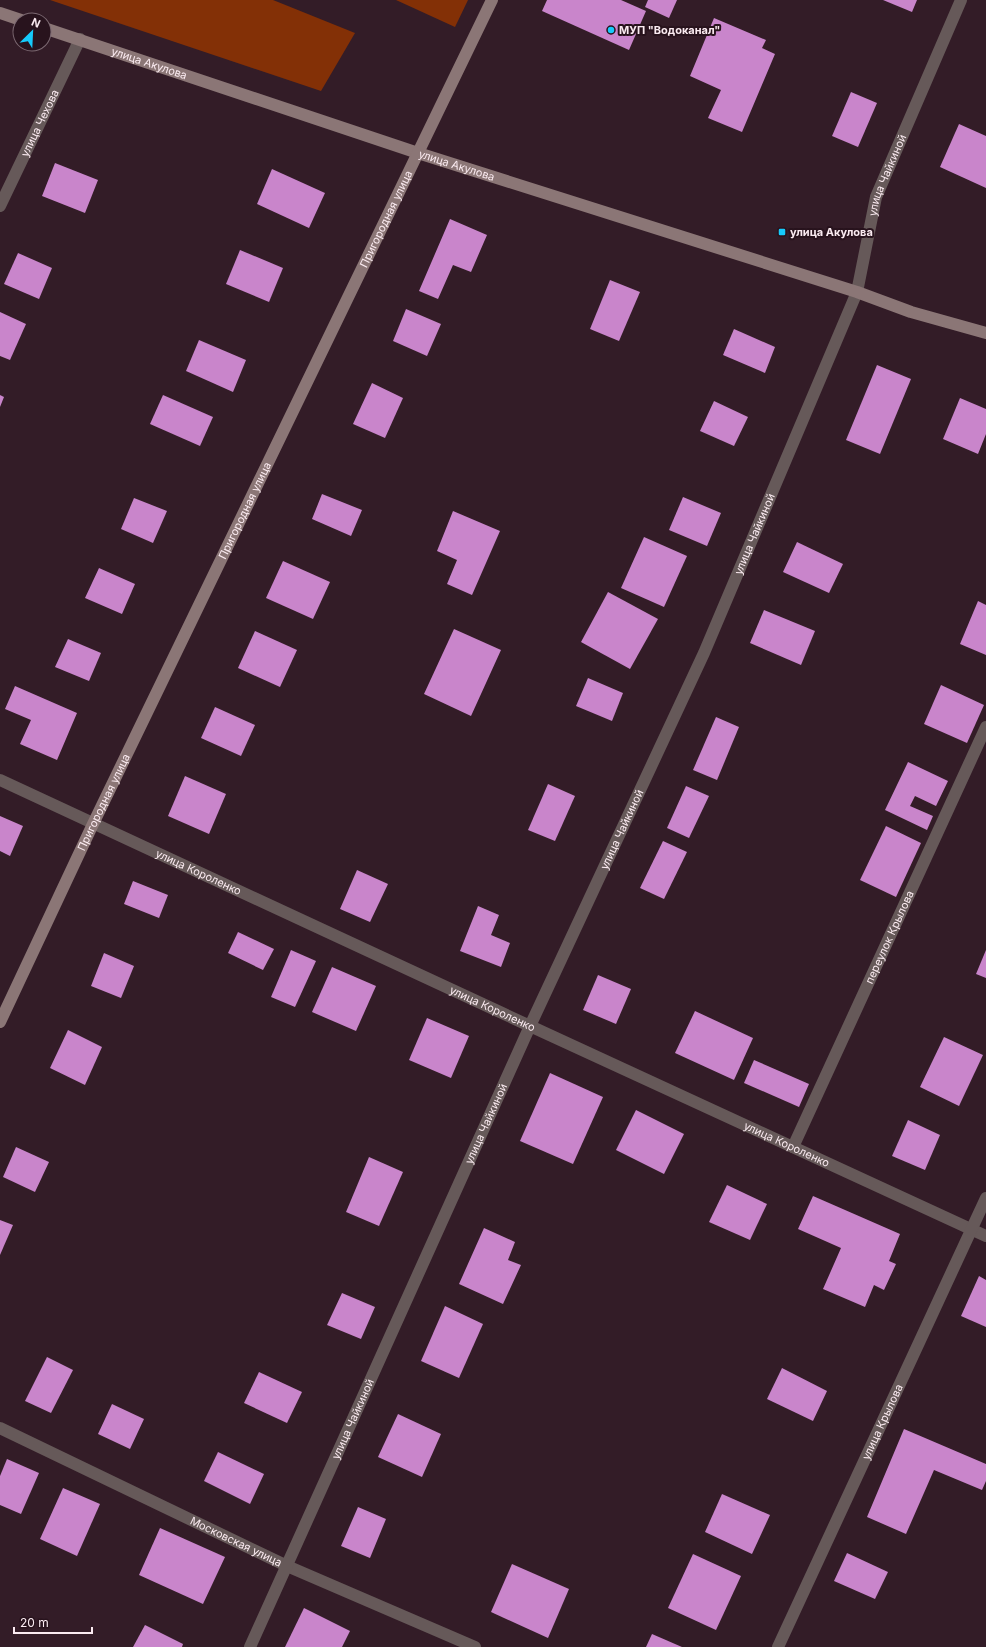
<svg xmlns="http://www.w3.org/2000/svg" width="986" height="1647" font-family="Inter,sans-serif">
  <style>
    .forest { fill: #833006 }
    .building { fill: #c985cb }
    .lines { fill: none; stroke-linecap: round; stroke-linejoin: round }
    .street { stroke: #665959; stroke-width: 12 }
    .secondary { stroke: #8b7676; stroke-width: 12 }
    .poi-dot { fill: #16cafb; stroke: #28131d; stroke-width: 1.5 }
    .labels { text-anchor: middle; stroke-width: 4; stroke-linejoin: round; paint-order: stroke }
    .poi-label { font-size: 11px; font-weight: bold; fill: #fbebf1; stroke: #28131d; text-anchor: start }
    .street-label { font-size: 11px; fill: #fbebf1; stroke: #28131d }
  </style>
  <rect width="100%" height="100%" fill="#331c27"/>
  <g class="forest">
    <path d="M 50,0 L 273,0 L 355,33 L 321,91 Z"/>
    <path d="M 396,0 L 468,0 L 455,27 Z"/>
  </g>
  <g class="building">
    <path d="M 547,0 L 621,0 L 646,11 L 629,50 L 542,11 Z"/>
    <path d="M 648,0 L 677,0 L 669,18 L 645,7 Z"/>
    <path d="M 883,0 L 917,0 L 912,12 Z"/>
    <path d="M 714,18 L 766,40 L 762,48 L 775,54 L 742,132 L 708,118 L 721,90 L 690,76 Z"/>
    <path d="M 851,92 L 877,103 L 858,147 L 832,136 Z"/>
    <path d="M 959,124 L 986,136 L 986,188 L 940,167 Z"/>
    <path d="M 55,163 L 98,180 L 85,213 L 42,196 Z"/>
    <path d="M 272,169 L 325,193 L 309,228 L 257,204 Z"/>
    <path d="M 450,219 L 487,235 L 471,272 L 453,265 L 438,299 L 419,291 Z"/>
    <path d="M 240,250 L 283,268 L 269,302 L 226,284 Z"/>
    <path d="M 18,253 L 52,268 L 39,299 L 4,284 Z"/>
    <path d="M 610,280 L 640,292 L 619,341 L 590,329 Z"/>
    <path d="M 406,309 L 441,324 L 427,356 L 393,341 Z"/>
    <path d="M 0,312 L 26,324 L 10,360 L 0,356 Z"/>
    <path d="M 734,329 L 775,347 L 765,373 L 723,355 Z"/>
    <path d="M 199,340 L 246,360 L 233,392 L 186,371 Z"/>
    <path d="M 877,365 L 911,379 L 880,454 L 846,440 Z"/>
    <path d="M 372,383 L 403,398 L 385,438 L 353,424 Z"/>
    <path d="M 0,395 L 4,397 L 0,407 Z"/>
    <path d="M 163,395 L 213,417 L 200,446 L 150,424 Z"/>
    <path d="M 960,398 L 986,409 L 986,434 L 978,454 L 943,439 Z"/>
    <path d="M 714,401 L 748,417 L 734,446 L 700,431 Z"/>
    <path d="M 322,494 L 362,510 L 351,536 L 312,519 Z"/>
    <path d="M 683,497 L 721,513 L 707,546 L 669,530 Z"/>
    <path d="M 134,498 L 167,511 L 153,543 L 121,529 Z"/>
    <path d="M 453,511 L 500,531 L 472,595 L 447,584 L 457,560 L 437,551 Z"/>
    <path d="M 644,537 L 687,556 L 664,607 L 621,588 Z"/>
    <path d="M 797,542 L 843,564 L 829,593 L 783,572 Z"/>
    <path d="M 283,561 L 330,582 L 313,619 L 266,598 Z"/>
    <path d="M 99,568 L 135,584 L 122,614 L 85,598 Z"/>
    <path d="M 608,592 L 658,619 L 630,669 L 581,642 Z"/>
    <path d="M 978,601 L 986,605 L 986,655 L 960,644 Z"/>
    <path d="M 764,610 L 815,631 L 801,665 L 750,643 Z"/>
    <path d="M 454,629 L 501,650 L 471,716 L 424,694 Z"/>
    <path d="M 255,631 L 297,650 L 280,687 L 238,668 Z"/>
    <path d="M 68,639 L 101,653 L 89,681 L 55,667 Z"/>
    <path d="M 588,678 L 623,693 L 612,721 L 576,706 Z"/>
    <path d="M 941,685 L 984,705 L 967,743 L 924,724 Z"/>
    <path d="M 15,686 L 77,713 L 57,760 L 20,744 L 31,720 L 5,709 Z"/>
    <path d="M 215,707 L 255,725 L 241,756 L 201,738 Z"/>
    <path d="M 716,717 L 739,727 L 717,780 L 693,770 Z"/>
    <path d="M 908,762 L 948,781 L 936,806 L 915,796 L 910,806 L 933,816 L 927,830 L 885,810 Z"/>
    <path d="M 185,776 L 226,794 L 209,834 L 168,816 Z"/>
    <path d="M 548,784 L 575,796 L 555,841 L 528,830 Z"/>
    <path d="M 686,786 L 709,796 L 689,838 L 667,828 Z"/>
    <path d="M 0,816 L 23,826 L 10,856 L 0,851 Z"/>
    <path d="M 886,826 L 921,843 L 896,897 L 860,880 Z"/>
    <path d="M 663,841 L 687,852 L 664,899 L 640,888 Z"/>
    <path d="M 357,870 L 388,884 L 370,922 L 340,909 Z"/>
    <path d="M 133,881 L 168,895 L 159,918 L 124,904 Z"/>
    <path d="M 478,906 L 499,915 L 491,935 L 510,943 L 501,967 L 460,951 Z"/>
    <path d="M 238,932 L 274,949 L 263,970 L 228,953 Z"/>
    <path d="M 291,950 L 316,961 L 295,1007 L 271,997 Z"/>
    <path d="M 986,950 L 986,978 L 976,974 Z"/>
    <path d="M 104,953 L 134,966 L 121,998 L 91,986 Z"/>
    <path d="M 332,967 L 376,986 L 356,1031 L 312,1012 Z"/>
    <path d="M 598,975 L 631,989 L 616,1024 L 583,1010 Z"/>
    <path d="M 695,1011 L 753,1038 L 734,1080 L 675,1053 Z"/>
    <path d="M 427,1018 L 469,1036 L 451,1078 L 409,1060 Z"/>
    <path d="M 68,1030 L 102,1047 L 85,1085 L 50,1068 Z"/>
    <path d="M 944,1037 L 983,1055 L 959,1106 L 920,1087 Z"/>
    <path d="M 754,1060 L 809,1084 L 799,1107 L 744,1083 Z"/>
    <path d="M 550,1073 L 603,1097 L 573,1164 L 520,1141 Z"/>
    <path d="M 636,1110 L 684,1134 L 664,1174 L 616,1150 Z"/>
    <path d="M 908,1120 L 940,1135 L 925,1170 L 892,1156 Z"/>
    <path d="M 16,1147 L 49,1162 L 35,1192 L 3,1177 Z"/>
    <path d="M 369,1157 L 403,1172 L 379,1226 L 346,1212 Z"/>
    <path d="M 727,1185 L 767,1204 L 750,1240 L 709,1222 Z"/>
    <path d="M 813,1196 L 900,1234 L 889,1261 L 896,1264 L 884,1290 L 874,1285 L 865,1307 L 823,1289 L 841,1248 L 798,1229 Z"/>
    <path d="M 0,1220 L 13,1225 L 0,1255 Z"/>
    <path d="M 484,1228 L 515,1242 L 508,1260 L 521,1265 L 503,1304 L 459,1284 Z"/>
    <path d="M 979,1276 L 986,1280 L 986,1327 L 961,1316 Z"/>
    <path d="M 342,1293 L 375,1307 L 361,1339 L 327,1325 Z"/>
    <path d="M 445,1306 L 483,1324 L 459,1378 L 421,1361 Z"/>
    <path d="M 47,1357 L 73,1370 L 51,1413 L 25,1401 Z"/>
    <path d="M 782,1368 L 827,1391 L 813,1421 L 767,1399 Z"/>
    <path d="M 259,1372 L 302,1392 L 287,1423 L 244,1403 Z"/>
    <path d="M 112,1404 L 144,1419 L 130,1449 L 98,1434 Z"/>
    <path d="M 398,1414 L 441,1434 L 422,1477 L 378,1457 Z"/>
    <path d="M 904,1429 L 986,1464 L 986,1481 L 982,1490 L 934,1470 L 906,1534 L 867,1517 Z"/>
    <path d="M 218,1452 L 264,1474 L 250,1504 L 204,1481 Z"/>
    <path d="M 7,1459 L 39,1473 L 21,1514 L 0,1505 L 0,1476 Z"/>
    <path d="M 63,1488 L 100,1504 L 77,1556 L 40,1539 Z"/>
    <path d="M 722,1494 L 770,1515 L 752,1554 L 705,1532 Z"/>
    <path d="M 358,1507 L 386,1519 L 370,1558 L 341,1546 Z"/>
    <path d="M 160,1528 L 225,1557 L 203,1604 L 139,1575 Z"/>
    <path d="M 847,1553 L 888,1572 L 875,1599 L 834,1581 Z"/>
    <path d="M 693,1554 L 741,1576 L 716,1630 L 668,1608 Z"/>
    <path d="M 512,1564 L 569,1589 L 548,1638 L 491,1612 Z"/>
    <path d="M 304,1608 L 350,1631 L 342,1647 L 285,1647 Z"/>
    <path d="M 145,1625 L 183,1644 L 182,1647 L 133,1647 Z"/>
    <path d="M 652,1634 L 682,1647 L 646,1647 Z"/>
  </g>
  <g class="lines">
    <g class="street">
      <path id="s1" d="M 0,206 L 80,39"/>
      <path id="s2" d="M 0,780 L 530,1026 L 986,1236"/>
      <path id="s3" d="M 793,1147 L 986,727"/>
      <path id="s4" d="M 0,1428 L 287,1566 L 475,1647"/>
      <path id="s5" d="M 250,1647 L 530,1026 L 704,653 L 857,292 L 876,197 L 961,0"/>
      <path id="s6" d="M 778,1647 L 986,1198"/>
    </g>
    <g class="secondary">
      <path d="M 0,13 L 21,20"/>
      <path id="s7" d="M 44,28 L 418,153 L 857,292 L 911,312 L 986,333"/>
      <path id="s8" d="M 0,1022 L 93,824 L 492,0"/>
    </g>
  </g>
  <g class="poi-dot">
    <circle cx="611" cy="30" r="4"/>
    <rect x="778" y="228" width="8" height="8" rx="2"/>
  </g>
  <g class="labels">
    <g class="poi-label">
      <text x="619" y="34">МУП "Водоканал"</text>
      <text x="790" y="236">улица Акулова</text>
    </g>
    <g class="street-label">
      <text dy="4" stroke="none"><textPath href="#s7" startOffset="111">улица Акулова</textPath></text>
      <text dy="4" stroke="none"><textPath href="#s1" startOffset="92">улица Чехова</textPath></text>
      <text dy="4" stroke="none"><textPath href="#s7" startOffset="435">улица Акулова</textPath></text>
      <text dy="4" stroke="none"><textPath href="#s5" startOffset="1606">улица Чайкиной</textPath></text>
      <text dy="4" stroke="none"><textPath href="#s8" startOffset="891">Пригородная улица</textPath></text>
      <text dy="4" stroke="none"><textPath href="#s8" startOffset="567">Пригородная улица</textPath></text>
      <text dy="4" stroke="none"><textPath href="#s5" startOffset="1222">улица Чайкиной</textPath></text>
      <text dy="4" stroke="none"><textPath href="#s8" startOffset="243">Пригородная улица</textPath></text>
      <text dy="4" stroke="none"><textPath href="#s5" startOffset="898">улица Чайкиной</textPath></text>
      <text dy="4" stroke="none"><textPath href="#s2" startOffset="219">улица Короленко</textPath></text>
      <text dy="4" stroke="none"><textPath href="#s3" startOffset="231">переулок Крылова</textPath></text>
      <text dy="4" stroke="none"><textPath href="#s2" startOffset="543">улица Короленко</textPath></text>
      <text dy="4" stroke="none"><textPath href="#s5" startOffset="574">улица Чайкиной</textPath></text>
      <text dy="4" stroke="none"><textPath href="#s2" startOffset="867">улица Короленко</textPath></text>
      <text dy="4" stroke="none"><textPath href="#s5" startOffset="250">улица Чайкиной</textPath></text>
      <text dy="4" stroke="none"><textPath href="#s6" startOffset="248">улица Крылова</textPath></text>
      <text dy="4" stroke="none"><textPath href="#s4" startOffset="262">Московская улица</textPath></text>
    </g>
  </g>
  <g transform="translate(32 32) rotate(24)"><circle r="19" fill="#28131d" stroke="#7c6972"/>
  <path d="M0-3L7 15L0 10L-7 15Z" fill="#16cafb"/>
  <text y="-6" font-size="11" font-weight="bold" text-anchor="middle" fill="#fbebf1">N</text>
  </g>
  <path d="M14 1627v6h78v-6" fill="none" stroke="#fbebf1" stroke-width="2"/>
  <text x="20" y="1627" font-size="12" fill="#fbebf1" stroke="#28131d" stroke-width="3" paint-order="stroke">20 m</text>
</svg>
